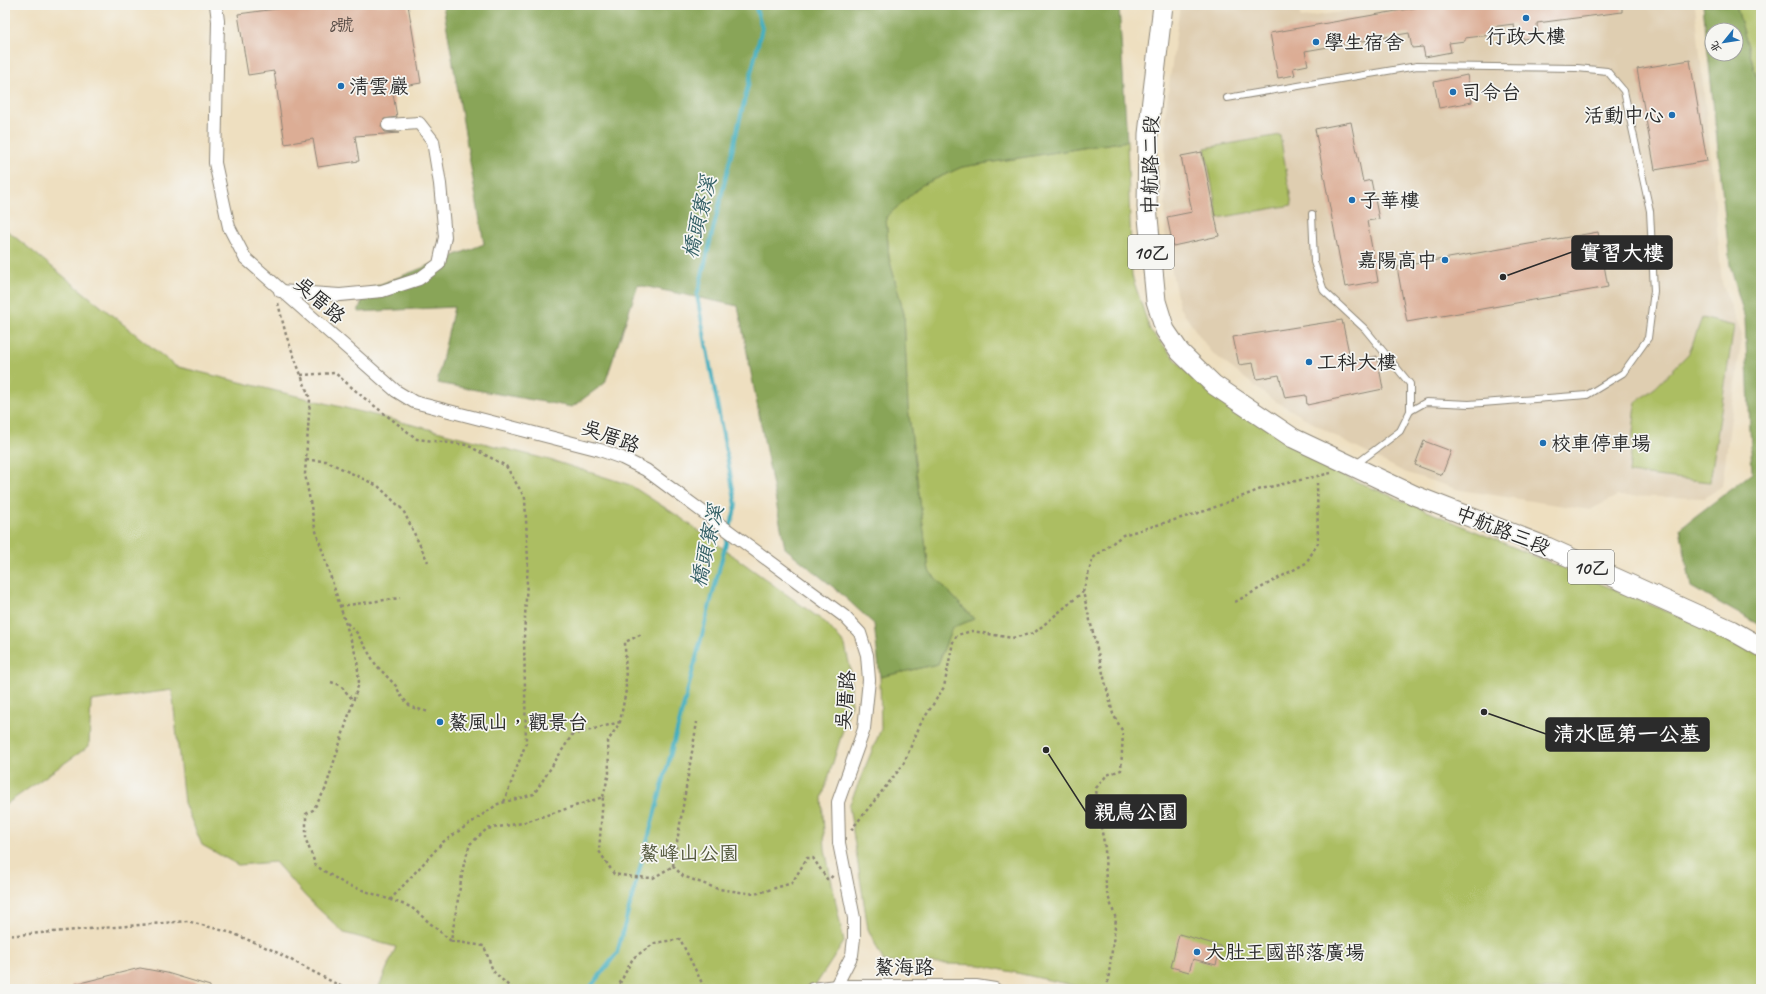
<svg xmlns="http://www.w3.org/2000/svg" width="1766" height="994" font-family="Caveat,'LXGW WenKai TC',sans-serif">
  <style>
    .built { fill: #dfceb1 }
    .green { fill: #acbe62; stroke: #6c7446 }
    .forest { fill: #89a558; stroke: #5a6842; fill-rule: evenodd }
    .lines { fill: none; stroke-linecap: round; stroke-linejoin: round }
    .stream { stroke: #3fadbd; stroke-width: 4 }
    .building { fill: #dcad95 }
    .service-casing { stroke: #8c8576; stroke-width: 8 }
    .minor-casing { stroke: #8c8576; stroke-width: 14 }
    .primary-casing { stroke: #8c8576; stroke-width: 21 }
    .path { stroke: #8c8576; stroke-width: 2.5; stroke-dasharray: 3 3; stroke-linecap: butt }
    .service { stroke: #fff; stroke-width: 6 }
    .minor { stroke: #fff; stroke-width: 12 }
    .primary { stroke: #fff; stroke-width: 19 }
    .poi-dot { fill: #1f6fb2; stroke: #f6f6f2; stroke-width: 1.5 }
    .labels { text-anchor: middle; stroke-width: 3.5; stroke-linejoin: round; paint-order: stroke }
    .number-label { font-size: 18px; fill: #574c46 }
    .shield { fill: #f6f6f2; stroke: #686867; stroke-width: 1 }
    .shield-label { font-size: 19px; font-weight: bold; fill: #2b2b2b }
    .poi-label { font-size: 20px; fill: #2b2b2b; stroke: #f6f6f2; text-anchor: start }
    .street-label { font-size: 20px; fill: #2b2b2b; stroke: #f6f6f2 }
    .park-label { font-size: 20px; fill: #52573c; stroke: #f6f6f2 }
    .water-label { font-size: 21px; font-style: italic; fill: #335f65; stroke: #f6f6f2 }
    .leader { fill: none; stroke: #2b2b2b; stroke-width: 1.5 }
    .callout-dot { fill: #2b2b2b; stroke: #f6f6f2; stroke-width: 1.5 }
    .callout { fill: #2b2b2b; stroke: #2b2b2b; stroke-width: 1.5 }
    .callout-label { font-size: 21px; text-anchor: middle; font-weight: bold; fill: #fff }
  </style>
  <rect width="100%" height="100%" fill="#f6f6f2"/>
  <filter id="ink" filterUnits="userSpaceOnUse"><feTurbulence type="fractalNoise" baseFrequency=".025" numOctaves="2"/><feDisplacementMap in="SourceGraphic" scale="8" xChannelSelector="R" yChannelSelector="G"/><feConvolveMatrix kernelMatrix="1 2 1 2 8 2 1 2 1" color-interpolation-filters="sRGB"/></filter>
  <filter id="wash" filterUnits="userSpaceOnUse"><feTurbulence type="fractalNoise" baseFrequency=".012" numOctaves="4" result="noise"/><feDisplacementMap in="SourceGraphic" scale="16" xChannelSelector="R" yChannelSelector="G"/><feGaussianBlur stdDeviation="0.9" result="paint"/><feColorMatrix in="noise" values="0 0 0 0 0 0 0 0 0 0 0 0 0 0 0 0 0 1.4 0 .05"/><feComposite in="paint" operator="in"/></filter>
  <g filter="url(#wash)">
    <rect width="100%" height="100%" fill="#eedfc0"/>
    <path class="built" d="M 1180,5 L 1297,5 L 1301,18 L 1386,5 L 1695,5 L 1712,170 L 1722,283 L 1742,335 L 1722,486 L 1705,498 L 1617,496 L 1590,510 L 1460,490 L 1404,472 L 1351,445 L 1270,398 L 1210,351 L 1179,307 L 1165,237 L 1165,115 Z"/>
    <g class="green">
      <path d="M 1736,5 L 1761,5 L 1761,93 L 1761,92 Z"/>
      <path d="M 1280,135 L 1292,205 L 1218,218 L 1205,148 Z"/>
      <path d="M 1127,141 L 1132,276 L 1150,330 L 1185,370 L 1327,469 L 1761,651 L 1761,989 L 1090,989 L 980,965 L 884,962 L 868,929 L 849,806 L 881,729 L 880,677 L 938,664 L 952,628 L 974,619 L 929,571 L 908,408 L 904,314 L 889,258 L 886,217 L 922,185 L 962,167 Z"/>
      <path d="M 5,229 L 175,366 L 390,419 L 557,462 L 630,485 L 681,518 L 826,623 L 845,645 L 851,672 L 851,704 L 822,798 L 825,849 L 844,942 L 813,989 L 378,989 L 396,947 L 344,933 L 306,897 L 275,862 L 238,865 L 202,845 L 184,803 L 172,690 L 91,701 L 89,746 L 5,805 Z"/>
      <path d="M 1702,318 L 1734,326 L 1710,482 L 1629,473 L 1636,402 L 1656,387 L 1689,353 Z"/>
    </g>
    <g class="forest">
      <path d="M 443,5 L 1119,5 L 1127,141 L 962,167 L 922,185 L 886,217 L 889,258 L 904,314 L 908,408 L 929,571 L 974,619 L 952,628 L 938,664 L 880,677 L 874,624 L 838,591 L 785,548 L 738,306 L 638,285 L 605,383 L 572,407 L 437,383 L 454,307 L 358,312 L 366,290 L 484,244 Z"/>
      <path d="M 1703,5 L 1736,5 L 1761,93 L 1761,626 L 1691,587 L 1680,528 L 1752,473 L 1745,319 L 1730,265 ZM 1712,30 L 1736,30 L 1736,54 L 1712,54 Z"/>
    </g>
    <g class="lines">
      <path class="stream" d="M 589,989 L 617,953 L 678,727 L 736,505 L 697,296 L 762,28 L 755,5"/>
    </g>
    <g id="blocks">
      <g class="building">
        <path d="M 306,5 L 408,5 L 421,83 L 392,88 L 397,117 L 384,119 L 381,126 L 385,132 L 399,133 L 355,136 L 359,161 L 318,167 L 313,139 L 285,144 L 274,71 L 248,75 L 238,14 Z"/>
        <path d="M 1431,5 L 1622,5 L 1622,12 L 1537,23 L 1538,37 L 1516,40 L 1514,24 L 1490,27 L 1491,35 L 1465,38 L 1465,41 L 1449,43 L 1451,52 L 1425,57 L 1423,47 L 1412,48 L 1409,33 L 1305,51 L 1308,65 L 1293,68 L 1295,75 L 1278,78 L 1270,33 Z"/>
        <path d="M 1690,60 L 1707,161 L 1655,170 L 1637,69 Z"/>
        <path d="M 1467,75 L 1472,102 L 1439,108 L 1434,82 Z"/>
        <path d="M 1351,122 L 1363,182 L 1371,180 L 1379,219 L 1367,221 L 1378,281 L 1345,287 L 1315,129 Z"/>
        <path d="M 1202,152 L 1219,236 L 1173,246 L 1167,217 L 1192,212 L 1181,156 Z"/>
        <path d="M 1598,232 L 1608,287 L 1407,322 L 1397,267 Z"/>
        <path d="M 1342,320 L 1351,362 L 1377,356 L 1383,389 L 1307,405 L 1306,395 L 1285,398 L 1279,375 L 1257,379 L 1253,363 L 1239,365 L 1233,337 Z"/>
        <path d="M 1424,441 L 1451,451 L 1442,475 L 1415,465 Z"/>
        <path d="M 1179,934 L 1221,946 L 1216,965 L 1193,959 L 1189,972 L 1171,967 Z"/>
        <path d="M 140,968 L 167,973 L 210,986 L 210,989 L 72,989 L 72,985 Z"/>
      </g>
    </g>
  </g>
  <g filter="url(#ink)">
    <use href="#blocks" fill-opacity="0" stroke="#8c8576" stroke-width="1"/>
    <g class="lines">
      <defs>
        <g id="service">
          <path d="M 1227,98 L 1417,66 L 1577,68 L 1607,71 L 1624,91 L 1650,211 L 1654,291 L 1648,338 L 1623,373 L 1587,395 L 1469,404 L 1426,402 L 1410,411 L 1400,431 L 1355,465"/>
          <path d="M 1312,214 L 1314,262 L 1324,291 L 1365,329 L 1410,384 L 1410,411"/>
        </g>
        <g id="minor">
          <path d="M 216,5 L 218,21 L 215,163 L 229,227 L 245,258 L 396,391 L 414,402 L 600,450 L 622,458 L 646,470 L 844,616 L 860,633 L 867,655 L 869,680 L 864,729 L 838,802 L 839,843 L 854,918 L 854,938 L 852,955 L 836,986"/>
          <path d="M 280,291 L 340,295 L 382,291 L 419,279 L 439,264 L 445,237 L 440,184 L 433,141 L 419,123 L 388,125"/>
          <path d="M 812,989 L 836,986 L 976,986 L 995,989"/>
        </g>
        <path id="primary" d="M 1163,5 L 1148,134 L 1147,207 L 1156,301 L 1165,330 L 1180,352 L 1214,385 L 1293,438 L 1416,496 L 1547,547 L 1731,630 L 1761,647"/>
      </defs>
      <use href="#service" class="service-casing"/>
      <use href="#minor" class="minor-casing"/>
      <use href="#primary" class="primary-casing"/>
      <g class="path">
        <path d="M 278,303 L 286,335 L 310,399 L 305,474 L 315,528 L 357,659 L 359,683 L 325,790 L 313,810 L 306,814 L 306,840 L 316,866 L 345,884 L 411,907 L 451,941 L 464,863 L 470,844 L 487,829 L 522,823 L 603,797 L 599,851 L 614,874 L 634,877 L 653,878 L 673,866"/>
        <path d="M 301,375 L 335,373 L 363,397 L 417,439 L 467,445 L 506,466 L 525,498 L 528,561 L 524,637 L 526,743 L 504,802"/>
        <path d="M 306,460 L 326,461 L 378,486 L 403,510 L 428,562"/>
        <path d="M 1235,602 L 1306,563 L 1318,543 L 1317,483"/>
        <path d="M 340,606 L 400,598"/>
        <path d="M 347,623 L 357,633 L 376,665 L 396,686 L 401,696 L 411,707 L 429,712"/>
        <path d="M 331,682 L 340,685 L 353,700"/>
        <path d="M 603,797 L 609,773 L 608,741 L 620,722 L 626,690 L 625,642 L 642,634"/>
        <path d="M 851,830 L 903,765 L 920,725 L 944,687 L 953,642 L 957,635 L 972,631 L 1012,638 L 1034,633 L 1083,592"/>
        <path d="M 673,866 L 683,876 L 718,889 L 755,894 L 792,883 L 807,858 L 813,858 L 827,879 L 830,879 L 833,875"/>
        <path d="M 673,866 L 697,722"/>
        <path d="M 390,900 L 443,842 L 498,804 L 534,794 L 572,735 L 620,722"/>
        <path d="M 5,936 L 187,921 L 232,933 L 272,950 L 346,989"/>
        <path d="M 451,941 L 484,946 L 493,971 L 512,989"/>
        <path d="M 617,989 L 633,958 L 655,943 L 680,939 L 705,989"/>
        <path d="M 1107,989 L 1116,919 L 1106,890 L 1105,848 L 1098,811 L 1096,788 L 1107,775 L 1121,770 L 1123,732 L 1113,714 L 1083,592 L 1093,558 L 1123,535 L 1205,511 L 1261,489 L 1331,473"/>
      </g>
      <use href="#service" class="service"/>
      <use href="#minor" class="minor"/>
      <use href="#primary" class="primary"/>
    </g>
  </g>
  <g class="poi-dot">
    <circle cx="1526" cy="18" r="4"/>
    <circle cx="1316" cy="42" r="4"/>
    <circle cx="341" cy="86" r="4"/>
    <circle cx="1453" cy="92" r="4"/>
    <circle cx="1672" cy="115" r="4"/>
    <circle cx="1352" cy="200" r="4"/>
    <circle cx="1445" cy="260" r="4"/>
    <circle cx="1309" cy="362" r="4"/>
    <circle cx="1543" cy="443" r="4"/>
    <circle cx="440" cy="722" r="4"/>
    <circle cx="1197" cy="952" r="4"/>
  </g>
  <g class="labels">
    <g class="number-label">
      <text x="341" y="31">8號</text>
    </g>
    <g class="shield">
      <rect x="1128" y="235" width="46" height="34" rx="3"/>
      <rect x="1568" y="550" width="46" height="34" rx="3"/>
    </g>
    <g class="shield-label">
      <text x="1151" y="259">10乙</text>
      <text x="1591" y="574">10乙</text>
    </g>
    <g class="poi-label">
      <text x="1526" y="43" text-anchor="middle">行政大樓</text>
      <text x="1324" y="49">學生宿舍</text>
      <text x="349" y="93">清雲巖</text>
      <text x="1461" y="99">司令台</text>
      <text x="1664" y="122" text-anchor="end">活動中心</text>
      <text x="1360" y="207">子華樓</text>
      <text x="1437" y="267" text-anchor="end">嘉陽高中</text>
      <text x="1317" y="369">工科大樓</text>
      <text x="1551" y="450">校車停車場</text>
      <text x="448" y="729">鰲風山，觀景台</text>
      <text x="1205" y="959">大肚王國部落廣場</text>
    </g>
    <g class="street-label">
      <text transform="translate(1150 165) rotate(-89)" y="7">中航路二段</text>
      <text transform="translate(320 300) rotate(41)" y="7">吳厝路</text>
      <text transform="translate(611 436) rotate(20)" y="7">吳厝路</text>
      <text transform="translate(1503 530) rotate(22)" y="7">中航路三段</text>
      <text transform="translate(845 700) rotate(-85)" y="7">吳厝路</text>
      <text x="904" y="974">鰲海路</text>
    </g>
    <g class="park-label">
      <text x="689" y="860">鰲峰山公園</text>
    </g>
    <g class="water-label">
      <text transform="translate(699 217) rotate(-76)" y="7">橋頭寮溪</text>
      <text transform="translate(707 546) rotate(-77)" y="7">橋頭寮溪</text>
    </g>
  </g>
  <path class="leader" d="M1503 277L1572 252M1484 712L1546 734M1046 750L1086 812"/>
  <g class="callout-dot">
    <circle cx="1503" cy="277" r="4"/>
    <circle cx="1484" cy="712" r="4"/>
    <circle cx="1046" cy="750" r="4"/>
  </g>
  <g class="callout">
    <rect x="1572" y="236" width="100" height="33" rx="4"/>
    <rect x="1546" y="718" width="163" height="33" rx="4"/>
    <rect x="1086" y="795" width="100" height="33" rx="4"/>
  </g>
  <g class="callout-label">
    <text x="1622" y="260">實習大樓</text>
    <text x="1627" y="741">清水區第一公墓</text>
    <text x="1136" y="819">親鳥公園</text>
  </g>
  <rect width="1766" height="994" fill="none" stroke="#f6f6f2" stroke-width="20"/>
  <g transform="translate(1724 42) rotate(240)"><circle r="19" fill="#f6f6f2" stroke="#a5a5a2"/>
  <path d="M0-3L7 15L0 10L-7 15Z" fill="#1f6fb2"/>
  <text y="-6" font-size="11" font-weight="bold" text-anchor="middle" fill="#2b2b2b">北</text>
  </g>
</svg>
